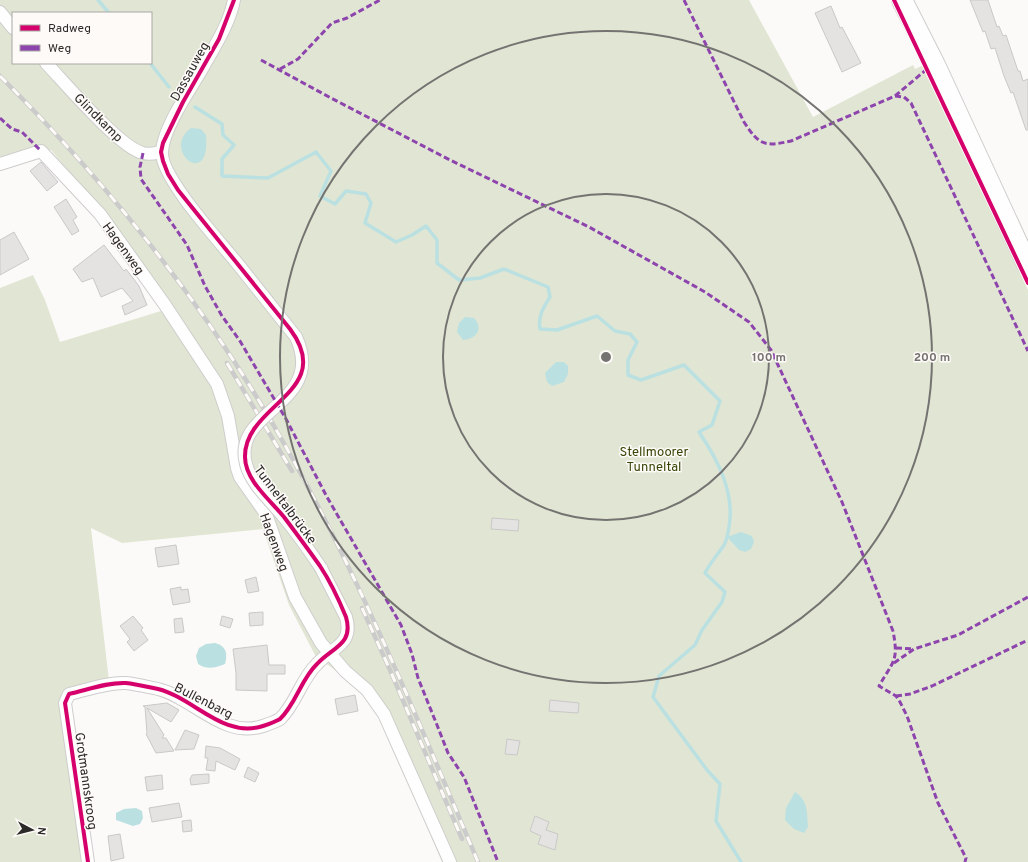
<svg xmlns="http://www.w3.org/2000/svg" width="1028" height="862" font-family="Overpass,sans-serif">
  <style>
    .green { fill: #e0e6d3; fill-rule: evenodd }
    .water { fill: #bbe0e1 }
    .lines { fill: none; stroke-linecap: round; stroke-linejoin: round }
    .stream { stroke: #bbe0e1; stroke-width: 3.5 }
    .building { fill: #e4e3e2; stroke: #cac8c8 }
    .minor-casing { stroke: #cecdcc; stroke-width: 14 }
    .primary-casing { stroke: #cecdcc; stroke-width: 22 }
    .minor { stroke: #fffefe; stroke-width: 12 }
    .primary { stroke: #fffefe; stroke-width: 20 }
    .rail-casing { stroke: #cccbcb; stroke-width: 4.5 }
    .rail { stroke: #fdfaf7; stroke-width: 3; stroke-dasharray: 9; stroke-linecap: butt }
    .minor-bridge-casing { stroke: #cecdcc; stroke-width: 14; stroke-linecap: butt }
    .minor-bridge { stroke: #fffefe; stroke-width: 12 }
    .quiet { stroke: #8e44ad; stroke-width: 3; stroke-dasharray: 6 3; stroke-linecap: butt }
    .cycleway-casing { stroke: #fdfaf7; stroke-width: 6 }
    .cycleway { stroke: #d6006c; stroke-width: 4 }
    .ring { fill: none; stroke: #747371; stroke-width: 2 }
    .labels { text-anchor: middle; stroke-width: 3; stroke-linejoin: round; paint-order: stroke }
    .street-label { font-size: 13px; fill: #2b2a29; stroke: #fdfaf7 }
    .park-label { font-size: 13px; fill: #364505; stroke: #fdfaf7 }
    .centre { fill: #747371; stroke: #fdfaf7; stroke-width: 2 }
    .ring-label { font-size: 12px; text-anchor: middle; font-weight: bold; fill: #747371; stroke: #fdfaf7; stroke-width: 3; stroke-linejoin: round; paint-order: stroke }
  </style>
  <rect width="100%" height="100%" fill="#fcfaf8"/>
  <path class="green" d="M 0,0 L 749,0 L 813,117 L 913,65 L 915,69 L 924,65 L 1028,290 L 1028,862 L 442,862 L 382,721 L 357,687 L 315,655 L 289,605 L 263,529 L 122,543 L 91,528 L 110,689 L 70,697 L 93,862 L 0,862 L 0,288 L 33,275 L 45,300 L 60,342 L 161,311 L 171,304 L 121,235 L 51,150 L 0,170 ZM 13,13 L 151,13 L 151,63 L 13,63 Z"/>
  <g class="water">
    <path d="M 191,128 L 201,129 L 206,135 C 211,191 160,150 191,128 Z"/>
    <path d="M 465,317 L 474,318 C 484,329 476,339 463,340 L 457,332 L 459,323 Z"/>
    <path d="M 556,362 L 564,362 L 568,366 L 568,374 L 564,382 L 552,386 L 547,382 L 545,373 Z"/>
    <path d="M 741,532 L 752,536 L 754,542 L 751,549 L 745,552 L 739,550 L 727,537 Z"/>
    <path d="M 215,643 C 226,646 228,653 225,664 C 215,668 207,670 198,664 L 196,656 L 199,648 L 206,644 Z"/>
    <path d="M 795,792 C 808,800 807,813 808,827 L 804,833 L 794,829 L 785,820 L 786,808 Z"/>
    <path d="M 136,808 L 142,811 L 143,818 L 140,824 L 133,826 L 116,820 L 116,813 L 124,809 Z"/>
  </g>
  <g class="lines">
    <g class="stream">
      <path d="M 98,0 L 109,13"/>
      <path d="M 150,63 L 169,87"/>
      <path d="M 195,107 L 222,124 L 223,135 L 234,145 L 222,159 L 222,176 L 268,178 L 316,152 L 331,171 L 320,196 L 335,204 L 346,191 L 366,194 L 371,203 L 365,223 L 396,242 L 412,235 L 426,226 L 437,240 L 437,263 L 459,280 L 480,278 L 504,269 L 548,287 L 550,297 C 543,308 538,316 540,329 L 557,330 L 597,316 L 615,331 L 630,334 L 637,342 L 628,360 L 628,375 L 641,380 L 684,365 L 720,401 L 712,425 L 699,432 C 718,460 735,493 729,527 C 728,533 727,540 724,545 C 718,554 710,563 705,573 L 725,592 L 722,602 L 702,630 L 695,645 L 659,676 L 653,697 L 707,770 L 720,784 L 716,821 L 741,862"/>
    </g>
  </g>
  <g class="building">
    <path d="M 970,0 L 988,0 L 997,27 L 999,26 L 1003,36 L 1006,35 L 1018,71 L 1020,71 L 1023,81 L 1028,79 L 1028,130 L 1026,130 L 1013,92 L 1011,93 L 1004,76 L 995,48 L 991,49 L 985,31 L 983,32 Z"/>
    <path d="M 831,6 L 840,28 L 842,27 L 861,63 L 842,72 L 815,13 Z"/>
    <path d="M 41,162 L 58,182 L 47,191 L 30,171 Z"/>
    <path d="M 66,199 L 77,217 L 73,220 L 79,231 L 72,235 L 54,207 Z"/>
    <path d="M 14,232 L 29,259 L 0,275 L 0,240 Z"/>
    <path d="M 104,245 L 124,271 L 126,269 L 139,286 L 147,305 L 125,315 L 122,306 L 133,301 L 122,288 L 101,297 L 93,278 L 82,282 L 73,269 Z"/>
    <path d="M 492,518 L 519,520 L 518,531 L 491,529 Z"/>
    <path d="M 176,545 L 179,564 L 158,567 L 155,548 Z"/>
    <path d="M 256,577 L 259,591 L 248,593 L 245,580 Z"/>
    <path d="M 181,587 L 181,590 L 188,589 L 190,602 L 173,605 L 170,589 Z"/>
    <path d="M 263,612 L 263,625 L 250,626 L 249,613 Z"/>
    <path d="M 133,616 L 143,628 L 141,630 L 148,640 L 134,651 L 127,642 L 130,639 L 120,626 Z"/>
    <path d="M 222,616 L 233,619 L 230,628 L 220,625 Z"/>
    <path d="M 182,618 L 184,632 L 175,633 L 174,619 Z"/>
    <path d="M 267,645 L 269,665 L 285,665 L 285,674 L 267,674 L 267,691 L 236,690 L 236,673 L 233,649 Z"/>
    <path d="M 355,695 L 358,711 L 338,715 L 335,699 Z"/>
    <path d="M 550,700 L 579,703 L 578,713 L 549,711 Z"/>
    <path d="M 167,703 L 179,710 L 171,722 L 147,708 L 164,735 L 162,738 L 166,738 L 174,751 L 156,753 L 146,734 L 147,733 L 145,707 L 143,706 Z"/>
    <path d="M 185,730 L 199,735 L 194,749 L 175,750 Z"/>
    <path d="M 507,739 L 520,741 L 517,755 L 505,754 Z"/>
    <path d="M 206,746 L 220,748 L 240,759 L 235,770 L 216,761 L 215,771 L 206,770 L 208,758 L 205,758 Z"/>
    <path d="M 248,767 L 259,773 L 255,782 L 244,777 Z"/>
    <path d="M 209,774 L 209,783 L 191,785 L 190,779 L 192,775 Z"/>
    <path d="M 162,775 L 163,789 L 147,791 L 145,777 Z"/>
    <path d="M 179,803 L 182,817 L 152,822 L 149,808 Z"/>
    <path d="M 535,816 L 549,822 L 546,830 L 558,834 L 555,850 L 538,844 L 541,836 L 530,831 Z"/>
    <path d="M 191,820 L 192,831 L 183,832 L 182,821 Z"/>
    <path d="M 120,834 L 124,858 L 111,861 L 108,836 Z"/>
  </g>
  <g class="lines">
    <defs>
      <g id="minor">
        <path d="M 234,0 C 229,25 214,47 202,69 C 189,91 164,127 162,151 C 159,177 224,246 241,268"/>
        <path d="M 0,12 L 13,28"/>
        <path d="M 46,63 C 65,83 120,148 143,153 C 148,155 156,153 161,152"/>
        <path d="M 0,164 L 41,151 L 100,214 L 165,305 L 217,384 L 228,416 L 237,468 L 240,477 L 266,514 L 295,597 L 321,643 L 345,671 L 367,690 L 384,714 L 450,862"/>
        <path d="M 88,862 L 65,703 L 69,694 C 87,690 108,682 126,683 C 136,684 148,687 158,689 C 194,698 223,739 263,726 C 269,724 275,722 280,719 C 296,704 301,679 317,664 C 332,647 354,645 346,617 L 321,568"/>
      </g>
      <path id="primary" d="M 902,0 L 935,65 L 1028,266"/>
    </defs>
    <use href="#minor" class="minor-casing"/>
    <use href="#primary" class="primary-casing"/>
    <use href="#minor" class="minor"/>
    <use href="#primary" class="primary"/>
    <defs>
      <g id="rail">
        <path d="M 0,76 C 113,189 214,316 291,456 C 364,587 420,725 478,862"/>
        <path d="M 227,363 L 292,471"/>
        <path d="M 362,608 L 390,670 L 462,839"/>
      </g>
    </defs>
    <use href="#rail" class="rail-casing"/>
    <use href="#rail" class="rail"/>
    <defs>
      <path id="minor-bridge" d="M 241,268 L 296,337 C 327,405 231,409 246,464 C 251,484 271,501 283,516 C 297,533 309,550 321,568"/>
    </defs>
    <use href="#minor-bridge" class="minor-bridge-casing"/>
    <use href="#minor-bridge" class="minor-bridge"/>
    <g class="quiet">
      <path d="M 684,0 L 744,122 C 759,145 764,147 791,141 L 895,96 L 904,97 L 911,103 L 1028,351"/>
      <path d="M 261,60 L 331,98 L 450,160 L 589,227 L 705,292 L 749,322 L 771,350 L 842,502 L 893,631 C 899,662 893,661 879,686 L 896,696 L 900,702 L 907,716 L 938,803 L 966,858 L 965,862"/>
      <path d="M 280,69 L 298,59 L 332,23 L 347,18 L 380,0"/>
      <path d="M 895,96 L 927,69"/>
      <path d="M 0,118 L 12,129 L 22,132 L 41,151"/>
      <path d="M 143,153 L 140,167 L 141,179 L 187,245 L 205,286 L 222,316 L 240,341 L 286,419 L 327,497 L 401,625 L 412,654 L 418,678 L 437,725 L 448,753 L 464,777 L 498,862"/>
      <path d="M 896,648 L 914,649"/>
      <path d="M 894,663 L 914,649 L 958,635 L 1028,597"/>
      <path d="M 896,696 L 910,694 L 932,686 L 1028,640"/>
    </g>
    <defs>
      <g id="cycleway">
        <path d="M 894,0 L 1028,283"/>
        <path d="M 88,862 L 65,703 L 69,694 C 87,690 108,682 126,683 C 136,684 148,687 158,689 C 194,698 223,739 263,726 C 269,724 275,722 280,719 C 296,704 301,679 317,664 C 332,647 354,645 346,617 C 339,600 330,581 320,566 C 308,549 296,533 284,517 C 270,500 245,480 245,457 C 244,404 337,392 290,329 L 178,190 L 168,174 L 163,161 L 161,152 L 163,143 L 183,102 L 219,39 L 234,0"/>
      </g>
    </defs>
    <use href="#cycleway" class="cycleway-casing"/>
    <use href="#cycleway" class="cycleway"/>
  </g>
  <g class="ring">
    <circle cx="606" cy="357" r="163"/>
    <circle cx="606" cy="357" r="326"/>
  </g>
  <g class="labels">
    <g class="street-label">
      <text transform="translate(189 71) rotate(-61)" y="5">Dassauweg</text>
      <text transform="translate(99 117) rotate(45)" y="5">Glindkamp</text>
      <text transform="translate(124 248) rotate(54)" y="5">Hagenweg</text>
      <text transform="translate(286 504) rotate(53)" y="5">Tunneltalbrücke</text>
      <text transform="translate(275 542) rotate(70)" y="5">Hagenweg</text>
      <text transform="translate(204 700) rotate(27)" y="5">Bullenbarg</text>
      <text transform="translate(87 781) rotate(82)" y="5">Grotmannskroog</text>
    </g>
    <g class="park-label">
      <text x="654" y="456">Stellmoorer<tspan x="654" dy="15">Tunneltal</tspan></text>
    </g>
  </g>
  <circle cx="606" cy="357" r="6" class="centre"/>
  <g class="ring-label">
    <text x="769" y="361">100 m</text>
    <text x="932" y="361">200 m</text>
  </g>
  <rect x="12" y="12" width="140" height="52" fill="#fdfaf7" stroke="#a9a7a5"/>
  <rect x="20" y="25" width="20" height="6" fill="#d6006c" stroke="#a9a7a5"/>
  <text x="48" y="32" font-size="12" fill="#2b2a29">Radweg</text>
  <rect x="20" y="45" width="20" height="6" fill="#8e44ad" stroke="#a9a7a5"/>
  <text x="48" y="52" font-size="12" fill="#2b2a29">Weg</text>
  <g transform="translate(32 830) rotate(97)" stroke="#fdfaf7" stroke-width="3" paint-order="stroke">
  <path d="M0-3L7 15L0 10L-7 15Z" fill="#2b2a29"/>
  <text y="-6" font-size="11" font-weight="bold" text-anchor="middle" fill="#2b2a29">N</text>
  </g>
</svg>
